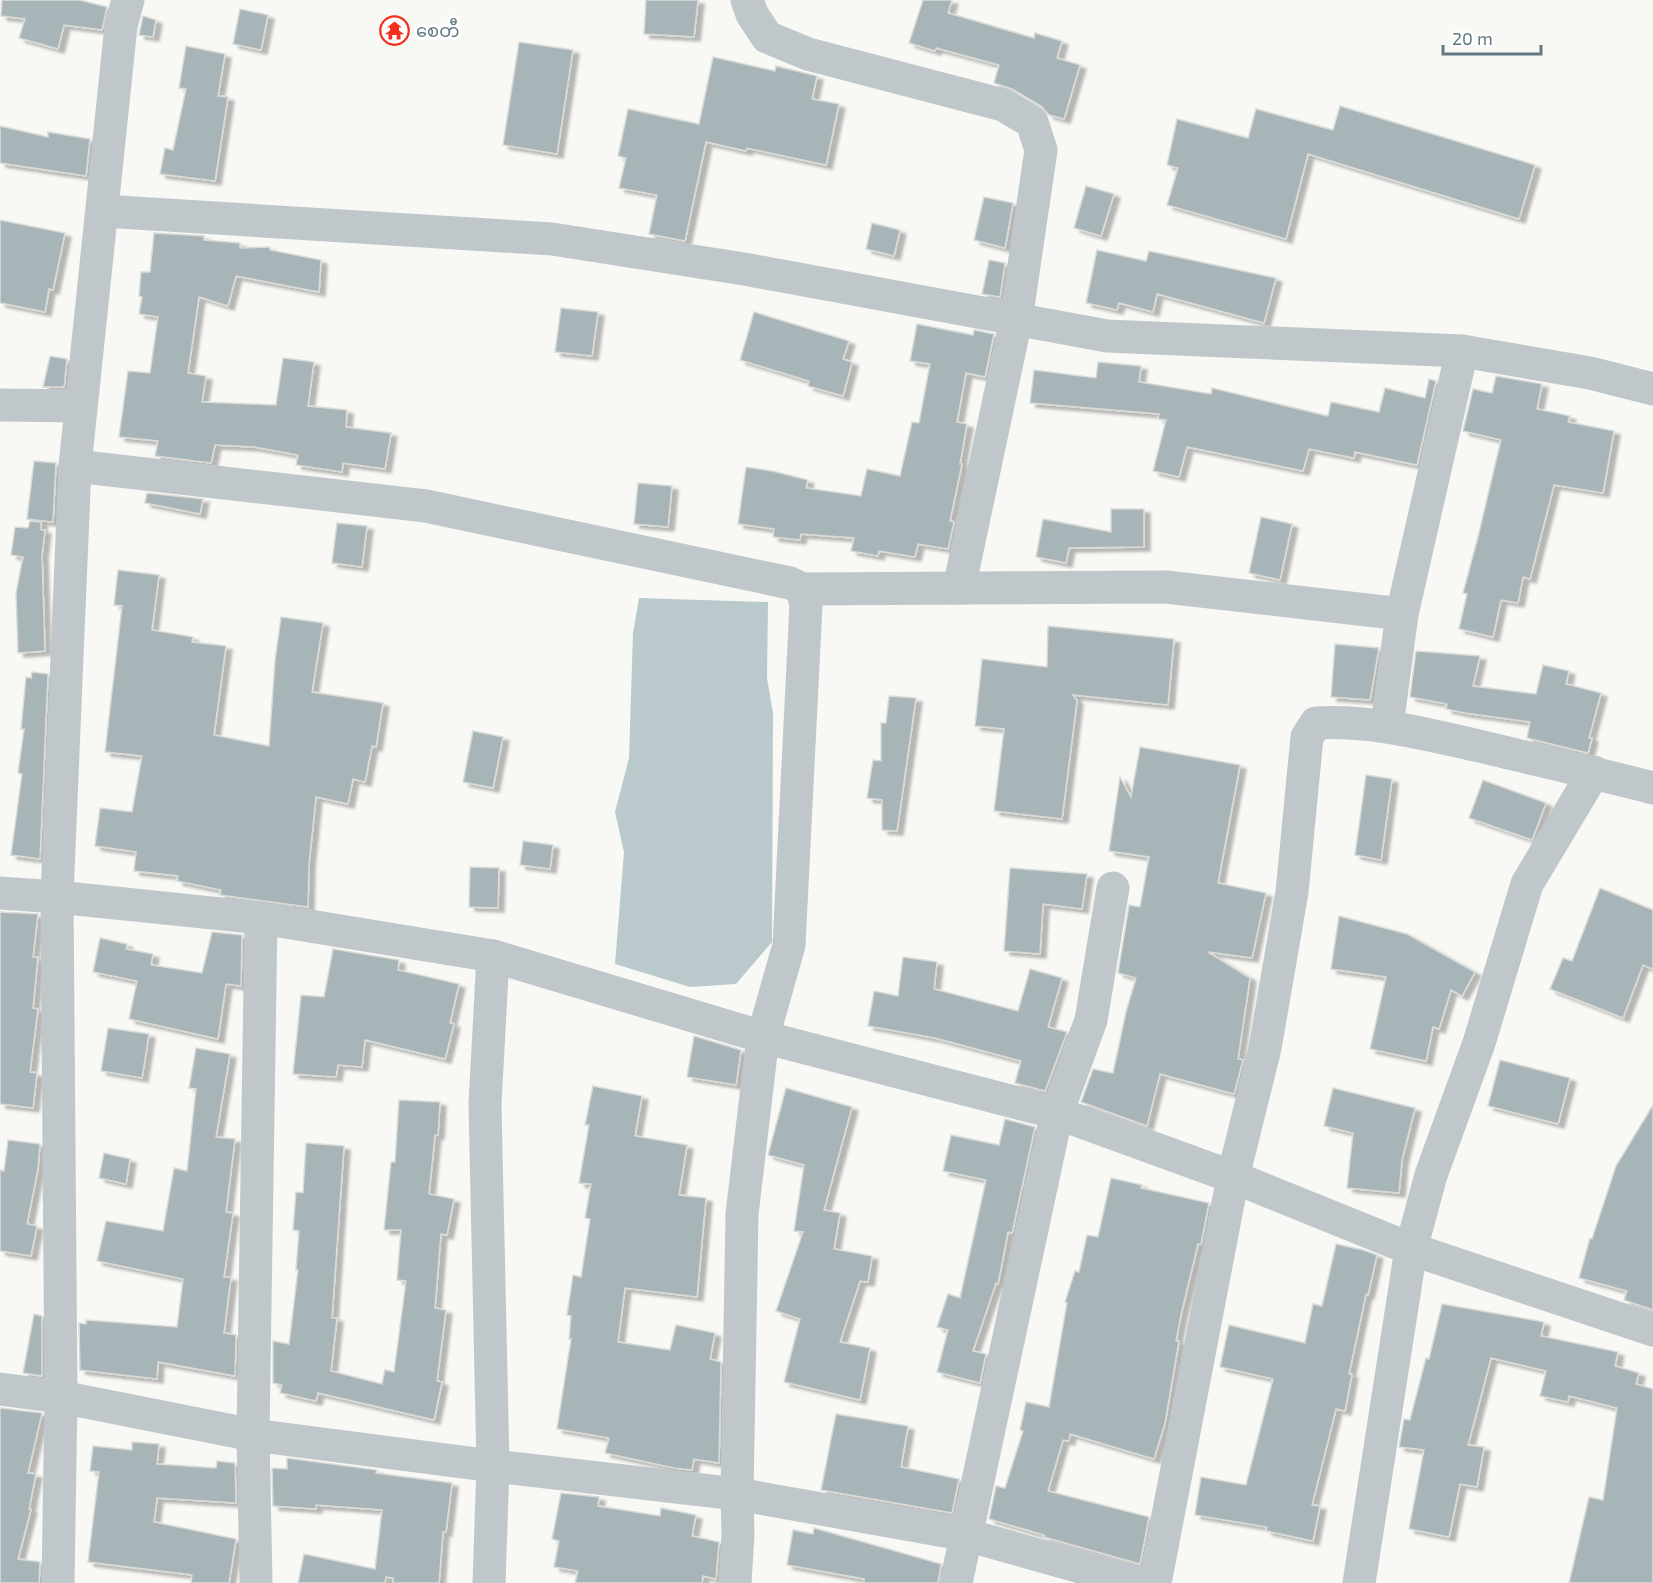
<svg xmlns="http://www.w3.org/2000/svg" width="1653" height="1583" font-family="'Exo 2','Noto Sans Myanmar',sans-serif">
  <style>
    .water { fill: #b9c9cc }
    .building { fill: #a7b4b8; stroke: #dadad7; stroke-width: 1.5; filter: url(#shadow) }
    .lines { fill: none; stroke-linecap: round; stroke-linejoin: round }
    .street { stroke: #c0c7ca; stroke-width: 33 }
    .labels { text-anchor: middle; stroke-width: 6; stroke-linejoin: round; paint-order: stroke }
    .poi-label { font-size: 18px; fill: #607983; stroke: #fff; text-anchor: start }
  </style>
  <defs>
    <filter id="shadow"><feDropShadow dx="6" dy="4" stdDeviation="1.5" flood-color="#0004"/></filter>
  </defs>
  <rect width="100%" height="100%" fill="#f8f8f5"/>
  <path class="water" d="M 639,598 L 768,602 L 767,678 L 773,713 L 772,942 L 736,984 L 690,987 L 615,964 L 624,852 L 615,812 L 629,758 L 633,633 Z"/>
  <g class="building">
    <path d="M 2,0 L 79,0 L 107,7 L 102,30 L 64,25 L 58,49 L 19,38 L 25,19 L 1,16 Z"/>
    <path d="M 646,0 L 698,0 L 694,37 L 644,34 Z"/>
    <path d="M 923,0 L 952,0 L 948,13 L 1034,38 L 1035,33 L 1062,41 L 1057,58 L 1080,65 L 1064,119 L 1049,115 L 1041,106 L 1012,89 L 994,83 L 999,65 L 936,48 L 935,51 L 909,43 Z"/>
    <path d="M 240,9 L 268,15 L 261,50 L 233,44 Z"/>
    <path d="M 143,16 L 156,20 L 153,37 L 139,35 Z"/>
    <path d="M 519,42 L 573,50 L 557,154 L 503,145 Z"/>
    <path d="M 186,46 L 225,54 L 218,96 L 228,97 L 215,181 L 160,174 L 165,148 L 173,150 L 186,89 L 179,88 Z"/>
    <path d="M 713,57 L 775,71 L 776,66 L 817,76 L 812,99 L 839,104 L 826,165 L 747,148 L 746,151 L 706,142 L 685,241 L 649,234 L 657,195 L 619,188 L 626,158 L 618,156 L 628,109 L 699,124 Z"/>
    <path d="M 1340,106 L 1535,165 L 1519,219 L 1308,154 L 1286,239 L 1167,205 L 1178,168 L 1167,165 L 1177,119 L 1248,138 L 1256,109 L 1333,130 Z"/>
    <path d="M 0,126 L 48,137 L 48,132 L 90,139 L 86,176 L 0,163 Z"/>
    <path d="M 1086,186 L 1114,194 L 1101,236 L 1074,228 Z"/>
    <path d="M 984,197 L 1013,203 L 1005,248 L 974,240 Z"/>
    <path d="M 0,220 L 65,233 L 53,290 L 49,289 L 45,312 L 0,303 Z"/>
    <path d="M 872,223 L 900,230 L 894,256 L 866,249 Z"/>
    <path d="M 154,233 L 204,236 L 204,240 L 240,243 L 240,248 L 270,247 L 270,250 L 321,260 L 319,292 L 236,276 L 228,306 L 199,297 L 188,373 L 206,376 L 202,402 L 276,405 L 283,358 L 314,362 L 308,406 L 347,410 L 346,427 L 391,433 L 385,469 L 343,463 L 342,472 L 296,465 L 298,455 L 254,447 L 215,445 L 211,463 L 155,456 L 158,441 L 119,437 L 128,371 L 150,373 L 158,317 L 139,314 L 142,297 L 139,296 L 141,272 L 150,272 Z"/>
    <path d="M 1097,250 L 1146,261 L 1149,251 L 1276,278 L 1264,323 L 1157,294 L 1153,312 L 1119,303 L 1117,310 L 1086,303 Z"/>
    <path d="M 989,260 L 1005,263 L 1000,297 L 982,294 Z"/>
    <path d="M 561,308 L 598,312 L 592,356 L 555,352 Z"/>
    <path d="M 754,312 L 849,341 L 843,359 L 852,362 L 843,396 L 808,386 L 809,381 L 740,360 Z"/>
    <path d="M 917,324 L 973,335 L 974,330 L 994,334 L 985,377 L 966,373 L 957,422 L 967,424 L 960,464 L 962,464 L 950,521 L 954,522 L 948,549 L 918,544 L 915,557 L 879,551 L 878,556 L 851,551 L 854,538 L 801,534 L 800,540 L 773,537 L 774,529 L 738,524 L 746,467 L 772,471 L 808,480 L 806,488 L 861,496 L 867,469 L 900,476 L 912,422 L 919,423 L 930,364 L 910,361 Z"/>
    <path d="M 50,356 L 67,359 L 64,387 L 43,387 Z"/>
    <path d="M 1098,362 L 1141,366 L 1139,382 L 1211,394 L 1212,388 L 1328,416 L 1331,402 L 1379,412 L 1385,388 L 1425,398 L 1429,379 L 1436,381 L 1417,465 L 1355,452 L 1354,458 L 1309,449 L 1303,471 L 1187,447 L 1179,477 L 1153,471 L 1166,420 L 1158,419 L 1159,414 L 1030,403 L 1034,370 L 1096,378 Z"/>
    <path d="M 1496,376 L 1542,384 L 1537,409 L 1570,416 L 1568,422 L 1614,431 L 1603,493 L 1554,485 L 1530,579 L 1523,577 L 1518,603 L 1501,600 L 1493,637 L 1459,629 L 1467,594 L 1463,593 L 1478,537 L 1501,440 L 1463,431 L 1473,389 L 1492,393 Z"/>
    <path d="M 34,461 L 56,463 L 53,522 L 27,519 Z"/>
    <path d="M 638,483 L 672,486 L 668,527 L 634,524 Z"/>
    <path d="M 147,493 L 203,499 L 200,514 L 145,503 Z"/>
    <path d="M 1111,509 L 1144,509 L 1144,547 L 1069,548 L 1066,563 L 1036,557 L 1043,519 L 1111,532 Z"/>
    <path d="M 1261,517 L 1292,524 L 1280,580 L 1249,573 Z"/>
    <path d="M 30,521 L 41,522 L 41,530 L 45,530 L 42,555 L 45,651 L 18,653 L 16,593 L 23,557 L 11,555 L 15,527 L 28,528 Z"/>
    <path d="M 337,523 L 367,526 L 362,567 L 332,563 Z"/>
    <path d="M 118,570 L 159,575 L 152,630 L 193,637 L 192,642 L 226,646 L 214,735 L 269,746 L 275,661 L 281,617 L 323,623 L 312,692 L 383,703 L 376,747 L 372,746 L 365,782 L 353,779 L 348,804 L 316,797 L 309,864 L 308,907 L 220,895 L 221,890 L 177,881 L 178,876 L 134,871 L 136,852 L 95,846 L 100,808 L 132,812 L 142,756 L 105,752 L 122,606 L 114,605 Z"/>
    <path d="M 1048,626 L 1174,639 L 1168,705 L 1073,695 L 1077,701 L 1062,819 L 994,811 L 1004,729 L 975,726 L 982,659 L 1047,667 Z"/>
    <path d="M 1335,644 L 1379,648 L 1370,700 L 1331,697 Z"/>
    <path d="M 1416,651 L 1480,656 L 1473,686 L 1536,694 L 1543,665 L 1569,671 L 1566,684 L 1601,693 L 1589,738 L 1592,738 L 1588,753 L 1527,738 L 1530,722 L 1465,713 L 1446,709 L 1447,704 L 1410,697 Z"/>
    <path d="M 32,672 L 48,674 L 40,859 L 11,855 L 22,774 L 18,773 L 24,729 L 21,729 L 26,677 L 31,678 Z"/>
    <path d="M 889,696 L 916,698 L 897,831 L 882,830 L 882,800 L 867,798 L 873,760 L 881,761 L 881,723 L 886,723 Z"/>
    <path d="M 473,731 L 503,737 L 493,788 L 463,782 Z"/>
    <path d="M 1140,747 L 1240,765 L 1218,883 L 1266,893 L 1252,958 L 1208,952 L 1250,978 L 1238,1059 L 1243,1060 L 1234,1094 L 1160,1074 L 1147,1126 L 1081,1102 L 1093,1069 L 1113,1073 L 1126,1012 L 1136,978 L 1118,973 L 1129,905 L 1140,907 L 1149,857 L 1109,851 L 1120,777 L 1131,797 Z"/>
    <path d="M 1366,775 L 1392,779 L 1381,860 L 1355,855 Z"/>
    <path d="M 1483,780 L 1546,803 L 1532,840 L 1469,818 Z"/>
    <path d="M 523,841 L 553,845 L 550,869 L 520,865 Z"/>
    <path d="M 470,867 L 499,868 L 498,908 L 469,907 Z"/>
    <path d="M 1010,868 L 1087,874 L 1082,909 L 1043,904 L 1040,954 L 1004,951 Z"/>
    <path d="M 1600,888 L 1653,910 L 1653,969 L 1643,965 L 1623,1018 L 1550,989 L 1563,958 L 1572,961 Z"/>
    <path d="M 0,912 L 38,914 L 33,957 L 38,957 L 33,1008 L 38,1009 L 30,1072 L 37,1073 L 33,1108 L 0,1104 Z"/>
    <path d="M 1339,916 L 1407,934 L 1475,972 L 1462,996 L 1451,990 L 1439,1029 L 1433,1027 L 1426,1061 L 1370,1049 L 1386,977 L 1331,969 Z"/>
    <path d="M 212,932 L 242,935 L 241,986 L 226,984 L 218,1039 L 129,1019 L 137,981 L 93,972 L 100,938 L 127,944 L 126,949 L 153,954 L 151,965 L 202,973 Z"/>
    <path d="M 333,949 L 399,960 L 398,970 L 459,984 L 450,1023 L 454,1024 L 445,1059 L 365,1040 L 362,1067 L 338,1065 L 336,1077 L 293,1074 L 301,995 L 324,997 Z"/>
    <path d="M 903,957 L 937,962 L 934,989 L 1018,1011 L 1030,969 L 1062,978 L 1048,1027 L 1067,1032 L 1045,1091 L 1015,1083 L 1021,1061 L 935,1038 L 868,1026 L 874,991 L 898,996 Z"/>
    <path d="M 108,1028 L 149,1034 L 142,1078 L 101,1071 Z"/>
    <path d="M 694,1036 L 741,1050 L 736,1085 L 687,1077 Z"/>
    <path d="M 196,1048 L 230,1054 L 216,1137 L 235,1139 L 226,1212 L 233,1213 L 224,1277 L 231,1277 L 224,1333 L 236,1335 L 235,1376 L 158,1362 L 157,1379 L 80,1370 L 79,1323 L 86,1324 L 86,1320 L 177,1327 L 183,1279 L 97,1261 L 106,1221 L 163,1231 L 174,1168 L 187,1171 L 196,1089 L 189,1088 Z"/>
    <path d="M 1500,1060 L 1570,1078 L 1558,1124 L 1488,1106 Z"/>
    <path d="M 593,1086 L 642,1096 L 635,1136 L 687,1145 L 679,1195 L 706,1198 L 697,1297 L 625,1288 L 618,1342 L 670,1350 L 676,1325 L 715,1333 L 710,1359 L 721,1362 L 719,1463 L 694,1459 L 692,1470 L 674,1468 L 605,1453 L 609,1438 L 557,1429 L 571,1339 L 569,1339 L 571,1316 L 567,1315 L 573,1275 L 581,1277 L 590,1219 L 585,1218 L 591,1184 L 579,1183 L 589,1125 L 585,1125 Z"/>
    <path d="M 786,1088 L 852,1107 L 824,1210 L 840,1213 L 834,1249 L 872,1256 L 868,1282 L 860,1281 L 840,1342 L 870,1348 L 860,1400 L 784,1382 L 800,1319 L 776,1311 L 803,1232 L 794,1231 L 804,1165 L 768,1155 Z"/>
    <path d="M 1333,1088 L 1415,1108 L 1402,1160 L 1399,1193 L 1347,1188 L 1353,1133 L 1324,1126 Z"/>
    <path d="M 399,1100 L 440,1102 L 438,1135 L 435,1135 L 429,1194 L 454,1199 L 447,1235 L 441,1234 L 435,1308 L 446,1310 L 437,1381 L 442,1382 L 434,1420 L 318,1393 L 316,1401 L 280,1393 L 282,1385 L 273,1383 L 273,1341 L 289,1344 L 298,1270 L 296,1270 L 299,1231 L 293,1230 L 296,1192 L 303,1193 L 306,1143 L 344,1146 L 332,1318 L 337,1318 L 331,1371 L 382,1384 L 385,1370 L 394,1372 L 406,1281 L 397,1280 L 401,1230 L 384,1230 L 391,1162 L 395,1162 Z"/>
    <path d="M 1653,1105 L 1653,1310 L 1624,1300 L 1627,1291 L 1579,1278 L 1590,1238 L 1592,1239 L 1616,1166 Z"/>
    <path d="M 1005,1119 L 1035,1127 L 1012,1233 L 1008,1232 L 998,1284 L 996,1283 L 973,1351 L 986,1354 L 980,1383 L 937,1372 L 948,1330 L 937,1327 L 948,1294 L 960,1298 L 986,1180 L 943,1171 L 951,1135 L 999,1145 Z"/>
    <path d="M 8,1140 L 40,1144 L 38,1169 L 27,1224 L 37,1226 L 31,1256 L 0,1251 L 0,1170 L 4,1171 Z"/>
    <path d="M 104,1153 L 130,1159 L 126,1184 L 99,1178 Z"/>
    <path d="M 1111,1178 L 1142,1185 L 1141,1188 L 1209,1203 L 1201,1244 L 1198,1244 L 1181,1315 L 1176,1341 L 1179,1341 L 1165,1423 L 1154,1459 L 1070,1434 L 1069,1441 L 1063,1440 L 1048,1491 L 1149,1517 L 1140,1564 L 1044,1537 L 1044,1535 L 989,1519 L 996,1486 L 1005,1488 L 1023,1431 L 1020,1430 L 1026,1402 L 1049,1407 L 1067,1303 L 1065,1302 L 1075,1271 L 1079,1272 L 1087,1235 L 1098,1237 Z"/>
    <path d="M 1336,1244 L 1363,1250 L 1377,1255 L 1368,1295 L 1366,1294 L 1349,1374 L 1352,1374 L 1345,1411 L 1336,1409 L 1312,1505 L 1320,1506 L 1313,1541 L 1266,1531 L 1267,1527 L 1195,1515 L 1201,1477 L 1246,1485 L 1273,1379 L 1220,1367 L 1229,1325 L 1305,1343 L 1313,1304 L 1322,1306 Z"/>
    <path d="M 1442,1304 L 1544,1322 L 1541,1336 L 1618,1352 L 1615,1366 L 1639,1373 L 1636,1384 L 1653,1389 L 1653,1583 L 1569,1583 L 1589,1497 L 1603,1500 L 1617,1408 L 1569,1396 L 1568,1402 L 1540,1396 L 1546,1371 L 1491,1358 L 1468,1445 L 1484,1447 L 1477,1487 L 1460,1484 L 1449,1537 L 1409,1529 L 1424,1450 L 1399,1447 L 1404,1419 L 1410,1420 L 1426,1358 L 1429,1359 Z"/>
    <path d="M 34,1314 L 42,1316 L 42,1376 L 23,1373 Z"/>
    <path d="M 0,1408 L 42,1413 L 28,1473 L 36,1474 L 29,1509 L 31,1509 L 18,1559 L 40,1562 L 39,1583 L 0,1583 Z"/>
    <path d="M 836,1414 L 908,1426 L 901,1467 L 959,1479 L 952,1513 L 821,1490 Z"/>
    <path d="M 132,1442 L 159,1444 L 157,1464 L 216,1468 L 217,1461 L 235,1463 L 236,1503 L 157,1498 L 154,1522 L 236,1539 L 229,1583 L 191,1583 L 192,1575 L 88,1562 L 99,1472 L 90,1471 L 93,1446 L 132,1450 Z"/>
    <path d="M 287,1458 L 377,1470 L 376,1473 L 452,1483 L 446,1532 L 443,1532 L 439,1583 L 393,1583 L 393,1578 L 386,1577 L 385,1583 L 298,1583 L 304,1554 L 375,1569 L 382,1510 L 316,1505 L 316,1509 L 273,1506 L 272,1468 L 287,1469 Z"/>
    <path d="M 561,1493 L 599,1497 L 598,1506 L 660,1516 L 661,1508 L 696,1515 L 692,1536 L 719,1542 L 716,1579 L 703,1576 L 702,1583 L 575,1583 L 578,1571 L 554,1567 L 559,1541 L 552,1539 Z"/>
    <path d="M 814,1528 L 941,1564 L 938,1583 L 864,1583 L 864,1579 L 787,1565 L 793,1530 L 813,1534 Z"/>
  </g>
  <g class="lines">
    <g class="street">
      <path d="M 747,0 L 752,14 L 767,37 L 808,54 L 1003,105 L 1032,122 L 1041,150 L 1016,320 L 959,588"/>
      <path d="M 103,211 L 552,239 L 744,269 L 1107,336 L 1462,351"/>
      <path d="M 0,405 L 80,406"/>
      <path d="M 75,466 L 426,506 L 790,583 L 802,589 L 806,605 L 789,945 L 763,1037 L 742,1214 L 737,1494 L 738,1535 L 735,1583"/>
      <path d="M 802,589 L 1166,587 L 1402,614"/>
      <path d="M 1387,726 L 1402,614 L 1462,351 L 1590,373 L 1653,389"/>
      <path d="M 0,893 L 57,897 L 261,918 L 493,956 L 763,1037 L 1057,1113 L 1233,1177 L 1411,1249 L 1653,1330"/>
      <path d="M 0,1389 L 61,1397 L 253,1435 L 493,1466 L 737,1494 L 967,1535 L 1137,1583"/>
      <path d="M 58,1583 L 61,1397 L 57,897 L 75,466 L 121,26 L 128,0"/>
      <path d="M 256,1583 L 253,1435 L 261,918"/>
      <path d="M 489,1583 L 493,1466 L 485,1104 L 493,956"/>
      <path d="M 956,1583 L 1057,1113 L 1091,1020 L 1113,888"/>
      <path d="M 1155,1583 L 1233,1177 L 1265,1048 L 1292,892 L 1307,737 L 1316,723 C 1372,720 1425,734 1479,746 C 1537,760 1595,773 1653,788"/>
      <path d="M 1359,1583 L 1411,1249 L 1431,1175 L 1479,1043 L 1527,884 L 1594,772"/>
    </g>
  </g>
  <defs>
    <symbol id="temple-ring" viewBox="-11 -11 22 22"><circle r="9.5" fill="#fff" stroke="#f2301b" stroke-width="1.5"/><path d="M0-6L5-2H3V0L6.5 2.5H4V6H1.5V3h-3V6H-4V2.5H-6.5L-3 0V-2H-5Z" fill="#f2301b"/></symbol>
  </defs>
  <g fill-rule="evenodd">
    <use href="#temple-ring" x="378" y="14" width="33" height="33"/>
  </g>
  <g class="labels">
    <g class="poi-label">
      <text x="416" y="37">စေတီ</text>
    </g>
  </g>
  <path d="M1443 45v9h98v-9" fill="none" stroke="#607983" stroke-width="3"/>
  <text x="1452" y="45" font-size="18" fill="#607983" stroke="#ffffff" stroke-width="4.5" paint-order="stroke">20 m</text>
</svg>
